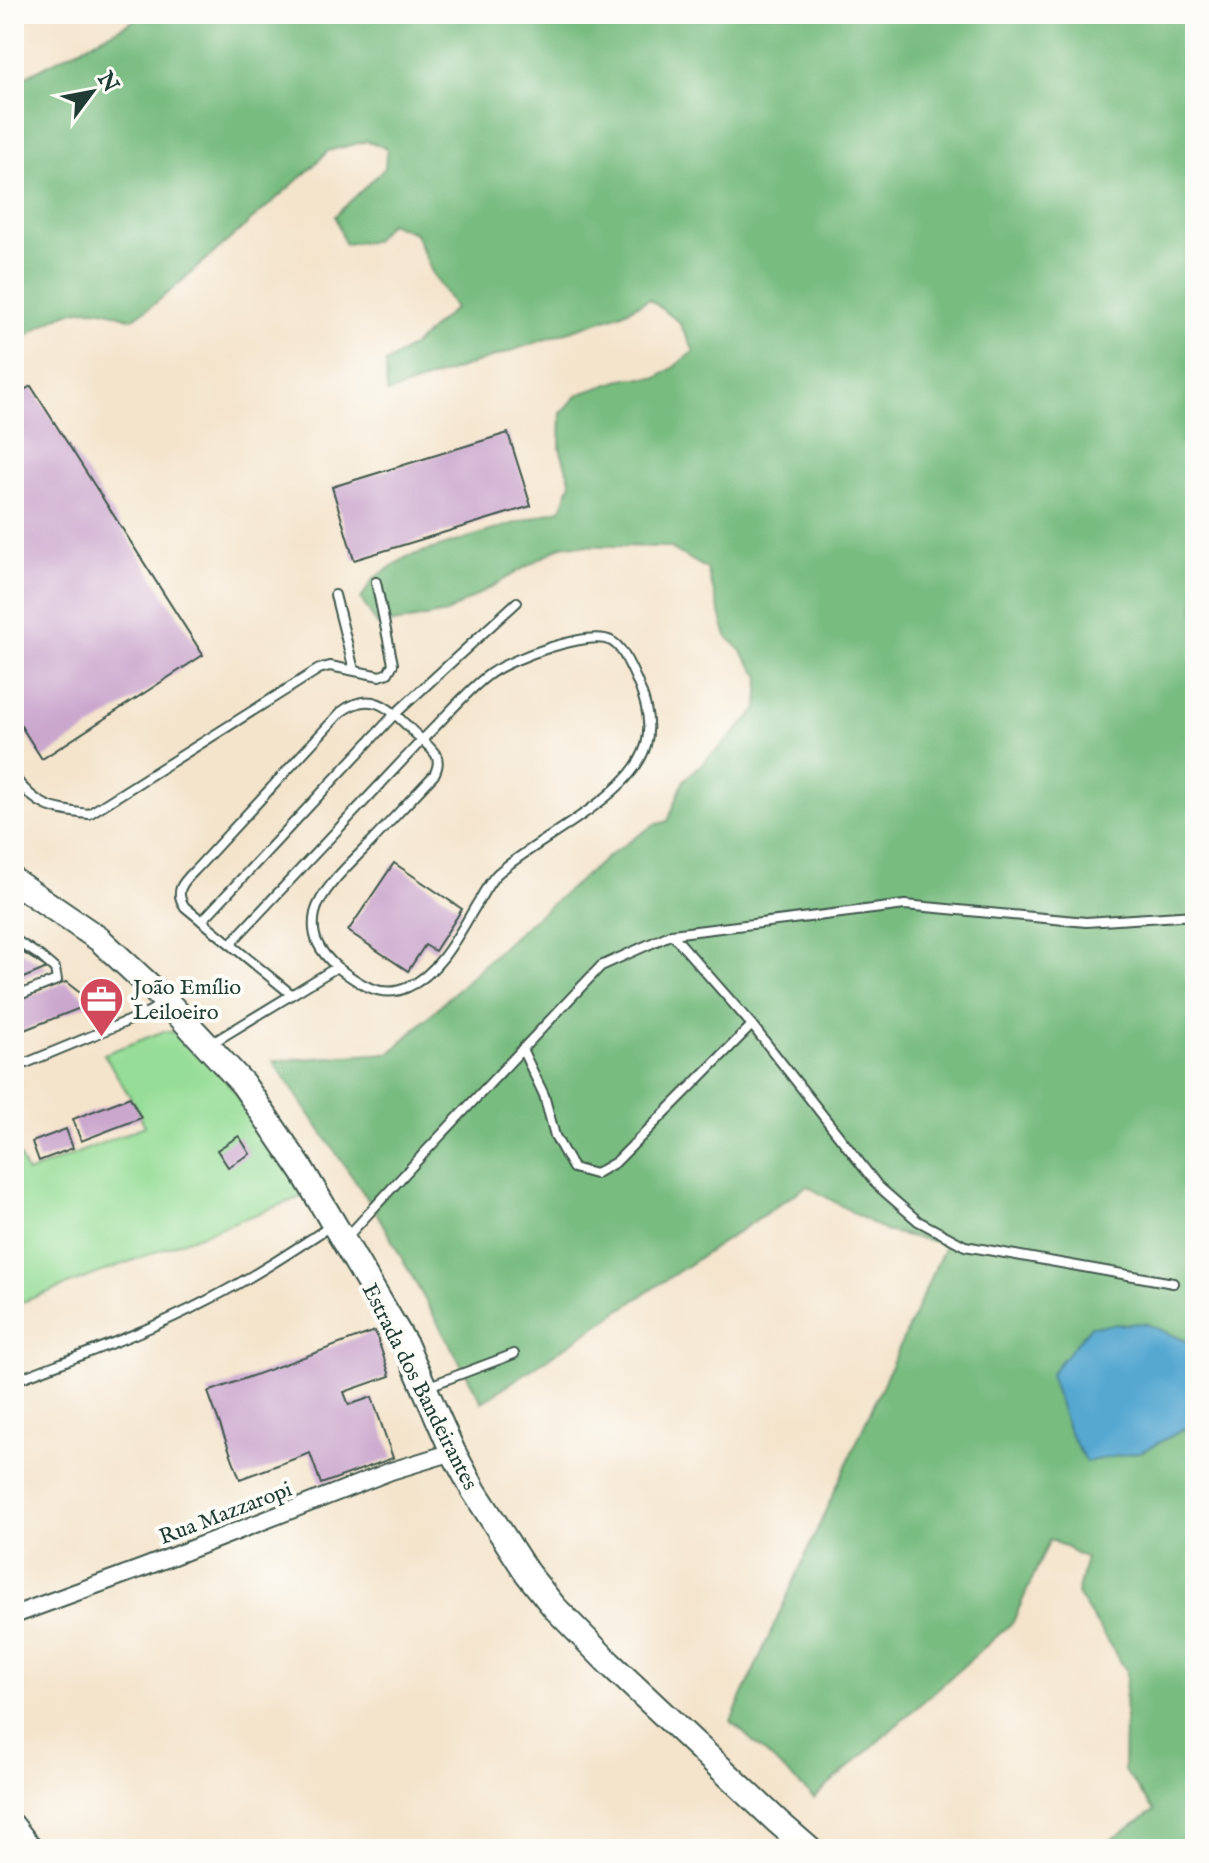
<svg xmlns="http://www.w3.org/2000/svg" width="1209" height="1863" font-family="'IM FELL English',serif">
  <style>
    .green { fill: #96dd97; stroke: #5a8d66; stroke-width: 2 }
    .forest { fill: #78bc80; stroke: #4c7c5a; stroke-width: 2 }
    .water { fill: #56a8d1; stroke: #3a7282; stroke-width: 2 }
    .building { fill: #cba7ce }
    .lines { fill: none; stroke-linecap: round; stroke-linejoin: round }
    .service-casing { stroke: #3f564b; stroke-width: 12 }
    .minor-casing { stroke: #3f564b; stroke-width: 20 }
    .secondary-casing { stroke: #3f564b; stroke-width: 28 }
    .service { stroke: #fff; stroke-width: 8 }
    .minor { stroke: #fff; stroke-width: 16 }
    .secondary { stroke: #fff; stroke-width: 24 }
    .labels { text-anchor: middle; stroke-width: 8; stroke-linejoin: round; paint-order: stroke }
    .poi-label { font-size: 22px; fill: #1f3d34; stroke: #fdfcf7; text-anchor: start }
    .street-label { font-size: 22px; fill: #1f3d34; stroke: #fdfcf7 }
  </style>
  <rect width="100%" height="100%" fill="#fdfcf7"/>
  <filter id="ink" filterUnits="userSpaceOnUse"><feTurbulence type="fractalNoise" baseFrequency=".0125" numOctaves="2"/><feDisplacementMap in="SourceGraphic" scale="16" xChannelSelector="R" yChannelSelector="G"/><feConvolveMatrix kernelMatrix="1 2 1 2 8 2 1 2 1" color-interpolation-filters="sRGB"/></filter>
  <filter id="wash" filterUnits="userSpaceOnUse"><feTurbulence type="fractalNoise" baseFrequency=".006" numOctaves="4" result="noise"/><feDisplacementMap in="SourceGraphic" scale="32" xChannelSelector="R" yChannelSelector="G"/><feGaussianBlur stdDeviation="1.8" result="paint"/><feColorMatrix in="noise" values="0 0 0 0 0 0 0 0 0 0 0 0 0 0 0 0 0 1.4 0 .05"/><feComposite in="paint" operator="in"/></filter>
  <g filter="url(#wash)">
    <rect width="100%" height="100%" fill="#f4e4cc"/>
    <path class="green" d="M 164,1031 L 184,1034 L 226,1080 L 252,1115 L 304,1196 L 14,1305 L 14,1144 L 27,1173 L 145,1126 L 130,1097 L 104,1054 Z"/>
    <path class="forest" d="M 147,14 L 1195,14 L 1195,1345 L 1144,1323 L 1143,1451 L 1195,1423 L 1195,1836 L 1165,1849 L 1097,1849 L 1154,1811 L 1124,1770 L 1126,1670 L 1077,1594 L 1086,1558 L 1050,1539 L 1013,1622 L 814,1798 L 731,1721 L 946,1244 L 885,1231 L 807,1186 L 482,1402 L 375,1210 L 273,1061 L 390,1053 L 515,935 L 611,854 L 654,825 L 668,821 L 684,780 L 728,740 L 758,709 L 760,677 L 737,646 L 727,637 L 707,569 L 669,547 L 564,545 L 446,613 L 378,626 L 361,599 L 374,578 L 407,557 L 561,509 L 571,483 L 560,448 L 561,413 L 579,394 L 627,378 L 657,378 L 674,367 L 694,351 L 679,322 L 649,299 L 620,314 L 387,393 L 386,363 L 414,345 L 455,308 L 432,272 L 415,233 L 389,223 L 374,241 L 345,244 L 335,216 L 385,168 L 387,148 L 367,141 L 328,151 L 309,170 L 176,286 L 153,305 L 132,319 C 122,316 111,311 101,310 C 69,304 39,328 14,344 L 14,82 Z"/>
    <path class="water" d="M 1144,1323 L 1195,1345 L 1195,1423 L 1143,1451 L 1086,1462 L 1069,1432 L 1050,1374 L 1091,1326 Z"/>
    <g id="blocks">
      <g class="building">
        <path d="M 31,386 L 203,655 L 42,759 L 14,715 L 14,396 Z"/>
        <path d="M 508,433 L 531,506 L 354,560 L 332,487 Z"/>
        <path d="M 394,863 L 462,909 L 435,951 L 425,945 L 408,971 L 348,931 Z"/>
        <path d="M 14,947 L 47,968 L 14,982 Z"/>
        <path d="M 66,982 L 93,1003 L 14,1034 L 14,1002 Z"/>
        <path d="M 130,1097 L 141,1118 L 81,1141 L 73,1119 Z"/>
        <path d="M 66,1129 L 73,1148 L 39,1161 L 32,1142 Z"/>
        <path d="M 239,1136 L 250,1154 L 228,1167 L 217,1150 Z"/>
        <path d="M 375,1331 L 390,1376 L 344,1392 L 349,1405 L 372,1397 L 393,1458 L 321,1484 L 310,1453 L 240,1479 L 208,1392 Z"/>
      </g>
    </g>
  </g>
  <g filter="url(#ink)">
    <use href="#blocks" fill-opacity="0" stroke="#3f564b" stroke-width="2"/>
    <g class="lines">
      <defs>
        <g id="service">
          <path d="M 335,595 L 354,670"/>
          <path d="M 14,777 C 37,807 52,810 89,814 L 319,669 L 330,666 L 380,676 L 388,673 L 393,664 L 376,582"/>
          <path d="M 202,921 L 394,715 L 517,602"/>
          <path d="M 672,934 L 752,1025 L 878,1186 L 918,1221 L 965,1246 L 1173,1283"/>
          <path d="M 14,939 L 40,956 L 55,969 L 57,980 L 14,997"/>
          <path d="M 230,944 L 422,740 C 395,716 377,685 341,712 L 199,866 C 186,880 172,889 185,907 L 291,994"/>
          <path d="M 209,1045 L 337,967 C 358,983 381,1000 408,987 C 442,972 461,929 480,899 C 485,890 490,881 497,874 C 537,838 631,798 646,745 C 653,719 643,693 632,670 C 627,660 621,646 611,641 C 590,629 511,659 491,673 C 468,689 443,720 422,740 C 435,752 443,758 434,775 C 412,798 391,821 369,844 C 353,861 321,889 315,913 C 310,937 320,952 337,967"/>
          <path d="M 522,1049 L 544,1095 L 555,1136 L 573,1168 L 595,1174 L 616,1162 L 752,1025"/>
          <path d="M 14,1068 L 147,1013 L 162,1004"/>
          <path d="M 347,1237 L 426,1151 L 601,966 L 672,934 L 905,905 L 1086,922 L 1195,915"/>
          <path d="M 14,1381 C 78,1356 145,1333 206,1301 C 250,1279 291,1252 332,1225"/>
          <path d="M 429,1386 L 514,1354"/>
        </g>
        <g id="minor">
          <path d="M 14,1615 L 145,1567 L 391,1471 L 453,1452"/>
          <path d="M 14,1822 L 35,1849"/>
        </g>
        <path id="secondary" d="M 14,881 L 99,939 L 167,1002 L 243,1084 L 303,1172 L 406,1346 L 453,1452 L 474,1491 L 527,1573 L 555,1608 L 609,1663 L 778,1822 L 809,1849"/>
      </defs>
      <use href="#service" class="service-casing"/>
      <use href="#minor" class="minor-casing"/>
      <use href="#secondary" class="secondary-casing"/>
      <use href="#service" class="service"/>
      <use href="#minor" class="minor"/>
      <use href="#secondary" class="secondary"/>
    </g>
  </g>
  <defs>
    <symbol id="office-pin" viewBox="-11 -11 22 30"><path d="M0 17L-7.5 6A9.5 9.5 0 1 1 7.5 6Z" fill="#d1495b" stroke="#fdfcf7"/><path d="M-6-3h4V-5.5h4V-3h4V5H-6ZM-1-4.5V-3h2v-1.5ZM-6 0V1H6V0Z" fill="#fff"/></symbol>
  </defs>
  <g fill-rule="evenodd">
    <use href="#office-pin" x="76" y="974" width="51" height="69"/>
  </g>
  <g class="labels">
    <g class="poi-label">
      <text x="133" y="994">João Emílio<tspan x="133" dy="25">Leiloeiro</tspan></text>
    </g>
    <g class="street-label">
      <text transform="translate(421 1386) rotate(63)" y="8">Estrada dos Bandeirantes</text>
      <text transform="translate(225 1512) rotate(-21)" y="8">Rua Mazzaropi</text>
    </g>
  </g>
  <rect width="1209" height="1863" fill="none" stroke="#fdfcf7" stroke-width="48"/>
  <g transform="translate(92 92) rotate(58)" stroke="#fdfcf7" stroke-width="6" paint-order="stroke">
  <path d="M0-6L14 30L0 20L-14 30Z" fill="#1f3d34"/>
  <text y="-12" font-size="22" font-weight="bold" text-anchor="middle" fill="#1f3d34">N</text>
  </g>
</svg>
